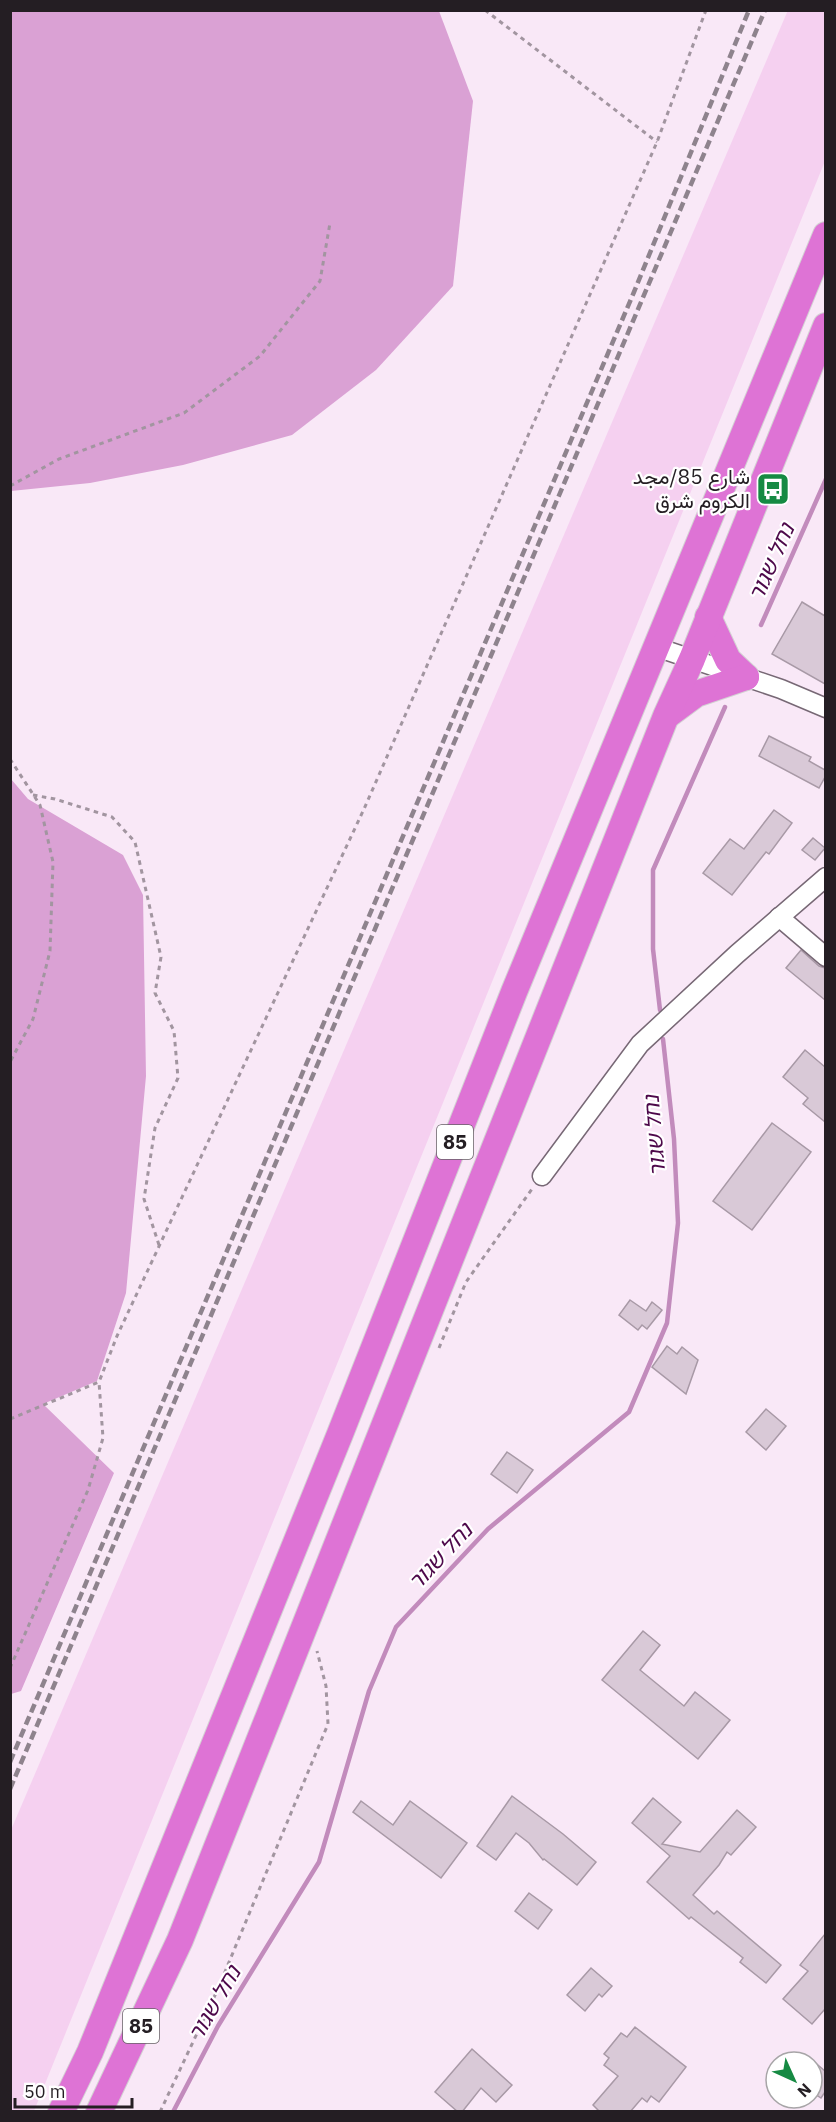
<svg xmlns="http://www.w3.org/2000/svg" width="836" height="2122" font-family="'IBM Plex Sans',Vazirmatn,'Noto Sans Hebrew',sans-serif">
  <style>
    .green { fill: #f5d0f0 }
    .forest { fill: #daa1d4 }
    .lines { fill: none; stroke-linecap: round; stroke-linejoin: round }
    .stream { stroke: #c28bbc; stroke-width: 4.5 }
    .building { fill: #d9c9d7; stroke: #a899a6; stroke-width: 1.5 }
    .minor-casing { stroke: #776875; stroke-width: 21 }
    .highway-casing { stroke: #d3d2d3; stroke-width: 28 }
    .path { stroke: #a295a0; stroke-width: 3; stroke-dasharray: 4.5 4.5; stroke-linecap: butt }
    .minor { stroke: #fff; stroke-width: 18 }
    .highway { stroke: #de73d5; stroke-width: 26 }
    .rail { stroke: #8e838d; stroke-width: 4.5; stroke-dasharray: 9 4.5; stroke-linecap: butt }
    .labels { text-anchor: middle; stroke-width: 4.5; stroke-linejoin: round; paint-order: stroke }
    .shield { fill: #fff; stroke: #666265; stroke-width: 1.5 }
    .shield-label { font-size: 20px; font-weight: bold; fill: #241e23 }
    .poi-label { font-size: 21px; fill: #241e23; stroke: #fff; text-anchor: end }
    .water-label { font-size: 22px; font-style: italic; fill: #4d084a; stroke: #fff }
  </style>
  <rect width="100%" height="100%" fill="#f9e8f7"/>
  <path class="green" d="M 788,10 L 825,11 L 825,161 L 34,2111 L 11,2111 L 11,1830 Z"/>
  <g class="forest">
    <path d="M 11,10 L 439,11 L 473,101 L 453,286 L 376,370 L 292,435 L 183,465 L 90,483 L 11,491 Z"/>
    <path d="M 11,779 L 28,799 L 123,855 L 143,895 L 146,1076 L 126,1293 L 97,1381 L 43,1404 L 114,1473 L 21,1691 L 11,1694 Z"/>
  </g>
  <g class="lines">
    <g class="stream">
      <path d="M 761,625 L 826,479"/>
      <path d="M 660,1010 L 653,949 L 653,870 L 725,707"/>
      <path d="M 173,2112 L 218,2026 L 319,1862 L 369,1691 L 396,1627 L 488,1529 L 629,1412 L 667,1323 L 678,1223 L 674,1139 L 663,1039"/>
    </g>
  </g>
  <g class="building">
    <path d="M 802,602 L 825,616 L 825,684 L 772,654 Z"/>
    <path d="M 769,736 L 811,757 L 809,761 L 825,770 L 825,777 L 819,788 L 759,756 Z"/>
    <path d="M 774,810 L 792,823 L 769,854 L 766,852 L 732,895 L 703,873 L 730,839 L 744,849 Z"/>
    <path d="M 813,838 L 825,848 L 815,860 L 802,850 Z"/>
    <path d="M 801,950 L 819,966 L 825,968 L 825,1000 L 786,968 Z"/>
    <path d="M 805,1050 L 825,1067 L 825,1122 L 803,1104 L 808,1098 L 783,1077 Z"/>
    <path d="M 772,1123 L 811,1152 L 752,1230 L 713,1201 Z"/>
    <path d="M 630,1300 L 646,1311 L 652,1302 L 662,1310 L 647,1329 L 642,1325 L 638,1330 L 619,1315 Z"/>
    <path d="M 667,1346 L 677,1354 L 682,1347 L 698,1360 L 686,1394 L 652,1367 Z"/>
    <path d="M 766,1409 L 786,1426 L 766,1450 L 746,1432 Z"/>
    <path d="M 507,1452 L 533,1470 L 517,1493 L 491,1474 Z"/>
    <path d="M 643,1631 L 660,1645 L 640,1670 L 684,1706 L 695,1692 L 730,1720 L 698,1759 L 602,1680 Z"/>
    <path d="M 512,1796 L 563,1834 L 596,1862 L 577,1885 L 544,1859 L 543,1860 L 529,1843 L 516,1833 L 496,1860 L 477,1846 Z"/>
    <path d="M 653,1798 L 681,1822 L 662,1844 L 700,1852 L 737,1810 L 756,1827 L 731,1855 L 727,1852 L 719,1865 L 693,1895 L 714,1914 L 717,1911 L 781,1965 L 766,1983 L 740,1962 L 743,1958 L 691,1917 L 689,1919 L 647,1882 L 670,1856 L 632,1823 Z"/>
    <path d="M 361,1801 L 393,1825 L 410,1801 L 467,1843 L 441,1878 L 353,1812 Z"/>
    <path d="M 529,1893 L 552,1910 L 538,1929 L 515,1911 Z"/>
    <path d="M 825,1934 L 825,2009 L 812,2024 L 783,1999 L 808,1971 L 800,1965 Z"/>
    <path d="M 591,1968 L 612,1986 L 602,1997 L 599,1994 L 585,2011 L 567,1995 Z"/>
    <path d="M 635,2027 L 686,2067 L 659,2102 L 651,2096 L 647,2102 L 642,2098 L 630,2112 L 600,2112 L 593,2105 L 618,2076 L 604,2065 L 609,2058 L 604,2054 L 621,2033 L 627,2037 Z"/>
    <path d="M 472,2049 L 512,2085 L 496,2102 L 481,2088 L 462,2112 L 458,2112 L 435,2092 Z"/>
    <path d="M 812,2060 L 825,2071 L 825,2092 L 821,2098 L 812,2092 Z"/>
  </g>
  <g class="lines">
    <defs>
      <g id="minor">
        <path d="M 656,647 L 781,689 L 826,708"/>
        <path d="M 779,917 L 826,957"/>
        <path d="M 542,1176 L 640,1044 L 737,954 L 826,877"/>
      </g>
      <g id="highway">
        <path d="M 708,617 L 728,660 L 746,677"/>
        <path d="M 669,714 L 696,694 L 746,677"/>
        <path d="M 61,2112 L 90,2052 L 340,1434 L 514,992 L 826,235"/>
        <path d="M 99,2112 L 180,1940 L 666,716 L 692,659 L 826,326"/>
      </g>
    </defs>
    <use href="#minor" class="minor-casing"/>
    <use href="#highway" class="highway-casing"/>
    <g class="path">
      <path d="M 485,10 L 657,142"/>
      <path d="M 10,486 L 59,459 L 184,413 L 260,356 L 320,281 L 330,223"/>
      <path d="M 10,759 L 40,805 L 53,862 L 50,951 L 33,1019 L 10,1062"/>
      <path d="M 33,795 L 55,799 L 112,817 L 135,842 L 161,957 L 155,993 L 174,1031 L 178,1078 L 155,1128 L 144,1199 L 159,1245"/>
      <path d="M 439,1348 L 466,1282 L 532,1189"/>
      <path d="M 10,1419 L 99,1382 L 117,1336 L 364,809 L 657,142 L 706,10"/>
      <path d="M 10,1668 L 88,1490 L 103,1438 L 99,1382"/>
      <path d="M 160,2112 L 217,1991 L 328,1724 L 326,1686 L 317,1651"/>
    </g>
    <use href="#minor" class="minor"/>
    <use href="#highway" class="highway"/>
    <g class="rail">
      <path d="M 10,1762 L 634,292 L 749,10"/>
      <path d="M 10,1789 L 765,10"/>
    </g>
  </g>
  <defs>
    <symbol id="bus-square" viewBox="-11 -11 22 22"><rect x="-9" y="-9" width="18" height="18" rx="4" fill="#168a43" stroke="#fff"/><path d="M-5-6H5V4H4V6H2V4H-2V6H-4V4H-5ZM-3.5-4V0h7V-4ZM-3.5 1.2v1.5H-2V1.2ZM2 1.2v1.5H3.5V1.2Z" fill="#fff"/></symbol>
  </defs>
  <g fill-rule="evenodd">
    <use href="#bus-square" x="754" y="470" width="38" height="38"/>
  </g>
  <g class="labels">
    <g class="shield">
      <rect x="437" y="1125" width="36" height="34" rx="4.5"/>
      <rect x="123" y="2009" width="36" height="34" rx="4.5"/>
    </g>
    <g class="shield-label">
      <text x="455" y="1149">85</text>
      <text x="141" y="2033">85</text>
    </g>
    <g class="poi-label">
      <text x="750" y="484">شارع 85/مجد<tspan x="750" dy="24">الكروم شرق</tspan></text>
    </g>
    <g class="water-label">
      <text transform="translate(771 562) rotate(-66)" y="8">נחל שגור</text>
      <text transform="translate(654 1136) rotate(-95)" y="8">נחל שגור</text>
      <text transform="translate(440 1556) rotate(-47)" y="8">נחל שגור</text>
      <text transform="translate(214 2003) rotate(-60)" y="8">נחל שגור</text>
    </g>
  </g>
  <rect width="836" height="2122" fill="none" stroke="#241e23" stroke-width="24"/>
  <g transform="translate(794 2080) rotate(135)"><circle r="28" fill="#ffffff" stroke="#a7a5a7" stroke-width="1.5"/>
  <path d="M0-4.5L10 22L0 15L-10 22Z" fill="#168a43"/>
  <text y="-9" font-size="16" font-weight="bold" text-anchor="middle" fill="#241e23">N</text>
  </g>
  <path d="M15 2098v9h117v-9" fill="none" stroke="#241e23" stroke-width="3"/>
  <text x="24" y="2098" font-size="18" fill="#241e23" stroke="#ffffff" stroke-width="4.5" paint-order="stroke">50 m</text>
</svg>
